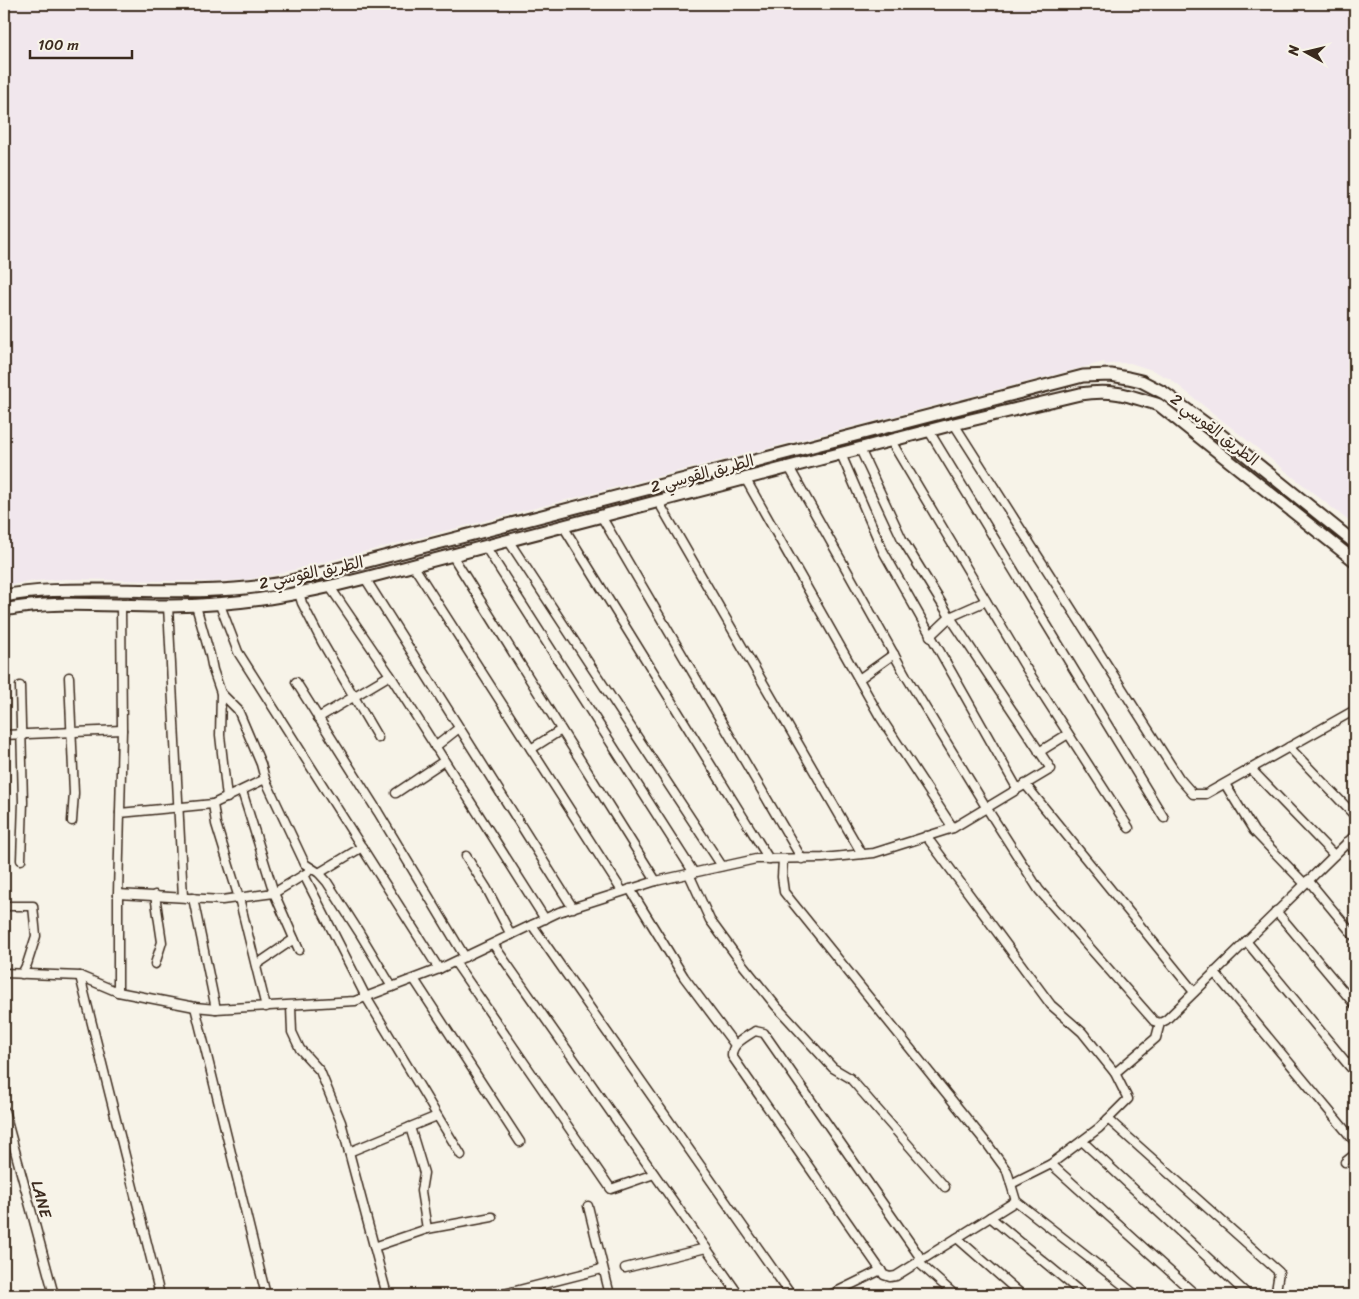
<svg xmlns="http://www.w3.org/2000/svg" width="1359" height="1299" font-family="Sriracha,'Playpen Sans Arabic',sans-serif">
  <style>
    .built { fill: #f1e7ed }
    .lines { fill: none; stroke-linecap: round; stroke-linejoin: round }
    .minor-casing { stroke: #3b2a1e; stroke-width: 11 }
    .highway-casing { stroke: #3b2a1e; stroke-width: 15 }
    .minor { stroke: #f7f3e8; stroke-width: 8 }
    .highway { stroke: #f7f3e8; stroke-width: 11 }
    .labels { text-anchor: middle; stroke-width: 4.5; stroke-linejoin: round; paint-order: stroke }
    .street-label { font-size: 16px; fill: #3b2a1e; stroke: #f7f3e8 }
  </style>
  <rect width="100%" height="100%" fill="#f7f3e8"/>
  <filter id="ink" filterUnits="userSpaceOnUse"><feTurbulence type="fractalNoise" baseFrequency=".02" numOctaves="2"/><feDisplacementMap in="SourceGraphic" scale="10" xChannelSelector="R" yChannelSelector="G"/><feConvolveMatrix kernelMatrix="1 2 1 2 8 2 1 2 1" color-interpolation-filters="sRGB"/></filter>
  <g filter="url(#ink)">
    <path class="built" d="M 4,4 L 1355,4 L 1355,526 L 1170,379 L 1152,370 L 1130,363 L 1116,363 L 1105,365 L 1104,362 L 274,575 L 245,580 L 212,582 L 67,579 L 35,581 L 4,586 Z"/>
    <g class="lines">
      <defs>
        <g id="minor">
          <path d="M 954,424 L 1179,778 L 1193,794 L 1206,794 L 1353,711"/>
          <path d="M 929,431 L 1164,818"/>
          <path d="M 891,441 L 1026,668 L 1129,828"/>
          <path d="M 841,454 L 883,551 L 1017,788"/>
          <path d="M 789,467 L 906,676 L 986,807 L 1039,890 L 1154,1021 L 1160,1023 L 1166,1020 L 1355,835"/>
          <path d="M 745,478 L 879,715 L 953,828"/>
          <path d="M 658,501 L 862,854"/>
          <path d="M 601,516 L 802,859"/>
          <path d="M 563,526 L 769,859"/>
          <path d="M 508,540 L 722,866"/>
          <path d="M 485,546 L 694,873"/>
          <path d="M 452,555 L 656,881"/>
          <path d="M 413,565 L 622,891"/>
          <path d="M 365,578 L 573,908"/>
          <path d="M 330,587 L 390,675 L 545,919"/>
          <path d="M 299,593 L 302,603 L 322,642 L 378,738"/>
          <path d="M 220,605 L 238,652 L 439,969"/>
          <path d="M 168,606 L 183,897"/>
          <path d="M 196,606 L 210,655 L 213,670 L 221,693 L 220,735 L 227,798"/>
          <path d="M 930,636 L 950,617 L 986,601"/>
          <path d="M 69,677 L 74,793 L 72,821"/>
          <path d="M 859,679 L 894,654"/>
          <path d="M 296,682 L 378,812 L 465,957"/>
          <path d="M 20,686 L 23,802 L 21,860"/>
          <path d="M 221,693 L 238,710 L 261,764 L 265,779 L 305,864 L 319,873 L 327,882 L 359,932 L 392,987"/>
          <path d="M 318,718 L 390,675"/>
          <path d="M 4,735 L 122,730"/>
          <path d="M 435,747 L 459,728"/>
          <path d="M 1289,747 L 1355,816"/>
          <path d="M 531,749 L 561,730"/>
          <path d="M 1039,752 L 1068,734"/>
          <path d="M 1251,769 L 1334,855"/>
          <path d="M 1025,784 L 1194,992"/>
          <path d="M 1225,784 L 1254,831 L 1304,883"/>
          <path d="M 242,791 L 274,893 L 299,950"/>
          <path d="M 396,793 L 444,761"/>
          <path d="M 213,804 L 216,824 L 239,898 L 266,1007"/>
          <path d="M 120,813 L 213,804 L 265,779"/>
          <path d="M 926,836 L 1051,1005 L 1082,1032 L 1115,1073 L 1128,1099 L 1099,1128 L 1051,1164 L 1011,1184"/>
          <path d="M 1347,842 L 1355,851"/>
          <path d="M 466,856 L 487,889 L 511,935"/>
          <path d="M 783,859 L 782,877 L 784,892 L 988,1145 L 1007,1171 L 1016,1201 L 1136,1295"/>
          <path d="M 319,873 L 362,847"/>
          <path d="M 689,874 L 710,920 L 743,965 L 776,1006 L 833,1068 L 850,1078 L 945,1187"/>
          <path d="M 304,875 L 366,997 L 461,1155"/>
          <path d="M 1308,880 L 1355,937"/>
          <path d="M 630,889 L 684,977 L 735,1045"/>
          <path d="M 118,894 L 222,900 L 274,893 L 307,873"/>
          <path d="M 193,898 L 216,1009"/>
          <path d="M 4,906 L 33,906 L 36,936 L 27,964 L 22,974"/>
          <path d="M 1276,911 L 1355,1005"/>
          <path d="M 532,925 L 791,1295"/>
          <path d="M 1246,941 L 1355,1073"/>
          <path d="M 493,944 L 739,1295"/>
          <path d="M 455,962 L 611,1189 L 654,1174"/>
          <path d="M 155,964 L 162,942 L 155,895"/>
          <path d="M 256,965 L 294,939"/>
          <path d="M 1214,972 L 1355,1142"/>
          <path d="M 4,973 L 80,976 L 118,992 L 195,1007 L 216,1009 L 355,1001 L 439,969 L 559,912 L 656,881 L 756,859 L 823,858 L 874,853 L 953,828 L 1051,769 L 950,617 L 902,539 L 860,449"/>
          <path d="M 80,976 L 160,1295"/>
          <path d="M 414,979 L 520,1142"/>
          <path d="M 118,992 L 118,894 L 122,730 L 121,605"/>
          <path d="M 291,1006 L 292,1032 L 300,1049 L 320,1071 L 341,1122 L 387,1295"/>
          <path d="M 195,1007 L 266,1295"/>
          <path d="M 1115,1073 L 1156,1038 L 1160,1023"/>
          <path d="M 4,1110 L 54,1295"/>
          <path d="M 1108,1119 L 1279,1272 L 1276,1291 L 1269,1295"/>
          <path d="M 410,1127 L 424,1173 L 421,1191 L 427,1229"/>
          <path d="M 1082,1141 L 1248,1295"/>
          <path d="M 349,1152 L 437,1116"/>
          <path d="M 1345,1162 L 1355,1154"/>
          <path d="M 1051,1164 L 1196,1295"/>
          <path d="M 588,1206 L 610,1295"/>
          <path d="M 990,1217 L 1084,1295"/>
          <path d="M 957,1238 L 1022,1295"/>
          <path d="M 374,1247 L 427,1229 L 492,1217"/>
          <path d="M 922,1260 L 764,1033 L 755,1031 C 746,1037 731,1044 732,1056 L 884,1275 L 890,1277 L 896,1276 L 1016,1201"/>
          <path d="M 918,1262 L 955,1295"/>
          <path d="M 625,1268 L 706,1248"/>
          <path d="M 500,1295 L 602,1269"/>
          <path d="M 830,1295 L 881,1270"/>
        </g>
        <g id="highway">
          <path d="M 4,596 C 40,589 77,590 114,590 C 171,591 227,593 283,583 L 1083,376 L 1111,375 L 1128,378 L 1141,381 L 1164,393 L 1221,435 L 1355,543"/>
          <path d="M 4,610 C 59,599 115,607 170,606 C 239,605 299,595 365,578 L 954,424 L 1080,394 C 1113,389 1128,395 1159,405 L 1355,561"/>
        </g>
      </defs>
      <use href="#minor" class="minor-casing"/>
      <use href="#highway" class="highway-casing"/>
      <use href="#minor" class="minor"/>
      <use href="#highway" class="highway"/>
    </g>
  </g>
  <g class="labels">
    <g class="street-label">
      <text transform="translate(1215 429) rotate(38)" y="6">الطريق القوسي 2</text>
      <text transform="translate(702 473) rotate(-15)" y="6">الطريق القوسي 2</text>
      <text transform="translate(311 572) rotate(-12)" y="6">الطريق القوسي 2</text>
      <text transform="translate(42 1199) rotate(75)" y="6">LANE</text>
    </g>
  </g>
  <rect width="1359" height="1299" fill="none" stroke="#f7f3e8" stroke-width="20"/>
  <rect x="10" y="10" width="1339" height="1279" fill="none" stroke="#3b2a1e" stroke-width="2" filter="url(#ink)"/>
  <g transform="translate(1306 52) rotate(278)" stroke="#f7f3e8" stroke-width="4" paint-order="stroke">
  <path d="M0-4L9 19L0 12L-9 19Z" fill="#3b2a1e"/>
  <text y="-8" font-size="14" font-weight="bold" text-anchor="middle" fill="#3b2a1e">N</text>
  </g>
  <path d="M30 50v8h102v-8" fill="none" stroke="#3b2a1e" stroke-width="2.5"/>
  <text x="38" y="50" font-size="15" fill="#3b2a1e" stroke="#f7f3e8" stroke-width="4" paint-order="stroke">100 m</text>
</svg>
